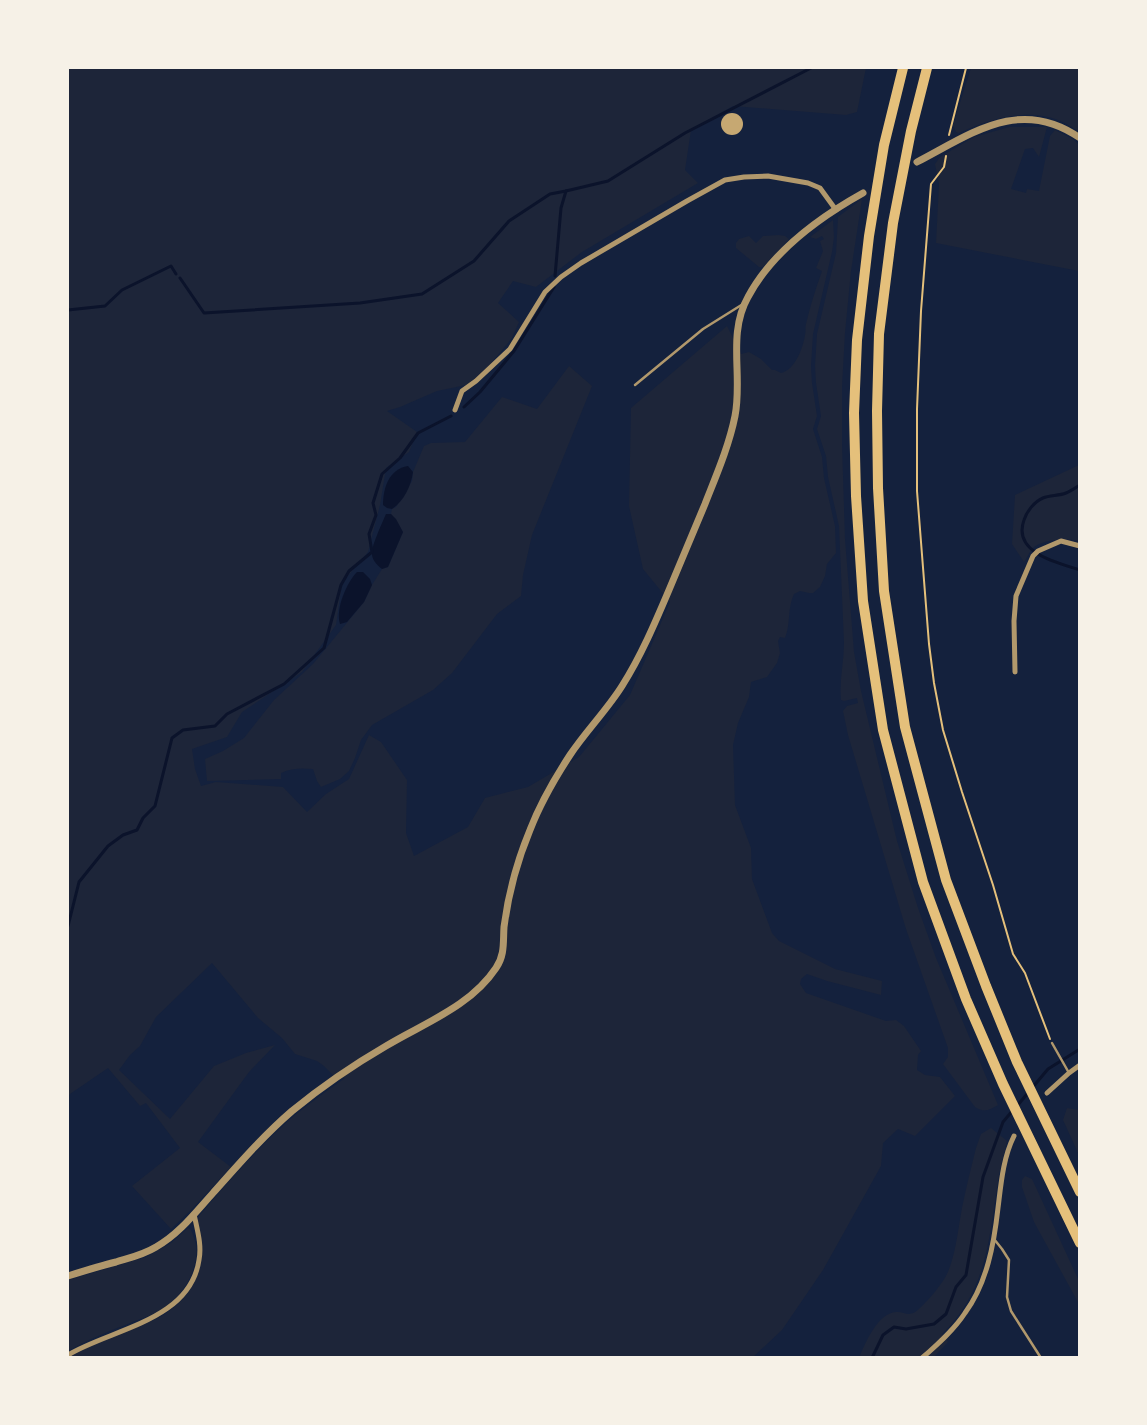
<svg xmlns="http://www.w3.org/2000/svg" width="1147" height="1425" font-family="Merriweather,serif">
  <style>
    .green { fill: #1d2539 }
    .water { fill: #0b132b }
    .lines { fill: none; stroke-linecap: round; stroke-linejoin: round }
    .stream { stroke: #0b132b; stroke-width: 3 }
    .building { fill: #c6a872 }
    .path { stroke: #e5c07b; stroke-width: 2 }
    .service { stroke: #b1986c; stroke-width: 2.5 }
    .minor { stroke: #b1986c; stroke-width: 5 }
    .tertiary { stroke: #b1986c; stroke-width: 7 }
    .motorway { stroke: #e5c07b; stroke-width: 10 }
  </style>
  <rect width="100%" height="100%" fill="#14213d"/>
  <g class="green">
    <path d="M 68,68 L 866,68 L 857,112 L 846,115 L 733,106 L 691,130 L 685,170 L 698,183 L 582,252 L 536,287 L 513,281 L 498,303 L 519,322 L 512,338 L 478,379 L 466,385 L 437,391 L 400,407 L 387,411 L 417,432 L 409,452 L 386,468 L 380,505 L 368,552 L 342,583 L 336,625 L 302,672 L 242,712 L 227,737 L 192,749 L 195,769 L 201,786 L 216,782 L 283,787 L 307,812 L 326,794 L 349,779 L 369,735 L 381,742 L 407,780 L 406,833 L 414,856 L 468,827 L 485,798 L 528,787 L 579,757 L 630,695 L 670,602 L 643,569 L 629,506 L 631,408 L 727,326 L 741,354 L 749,352 L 761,359 L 772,370 L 775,370 L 781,373 C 795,370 803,348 805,335 C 806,331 805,327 806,324 C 810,306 816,288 822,271 L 816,268 L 823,251 L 820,241 L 824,239 L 822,236 L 816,239 L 810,237 L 833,220 L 834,237 L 832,252 L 813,334 L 811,366 L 812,383 L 817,416 L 813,429 L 822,457 L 824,478 L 835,526 L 836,553 L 827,564 L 825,576 L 820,587 L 813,593 L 809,593 L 800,591 L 794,594 C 787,609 791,623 785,638 L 780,637 L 778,641 L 780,653 L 777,663 L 767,677 L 751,682 L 749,697 L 738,723 L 733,745 L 735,805 L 751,848 L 752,879 L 772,933 L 779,941 L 835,969 L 882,981 L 881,995 L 827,981 L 807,974 L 801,979 L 800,984 L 806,993 L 886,1021 L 896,1020 L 904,1026 L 921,1051 L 918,1055 L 917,1070 L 925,1075 L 940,1077 L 955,1096 L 915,1136 L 898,1129 L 883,1143 L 881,1166 L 823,1270 L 782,1330 L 752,1358 L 68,1357 C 89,1345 112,1337 134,1328 C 146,1323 159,1319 169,1311 C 182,1302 194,1287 198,1272 C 202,1262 203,1252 201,1242 C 200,1233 196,1224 199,1216 C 229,1181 260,1145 295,1115 C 311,1102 328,1090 345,1078 L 333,1075 L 324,1066 L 317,1061 L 295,1054 L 282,1038 L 258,1018 L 212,963 L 156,1017 L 140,1046 L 130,1055 L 119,1070 L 170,1119 L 214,1066 L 246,1053 L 275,1045 L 249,1072 L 198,1142 L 231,1167 L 190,1211 L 171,1229 L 132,1186 L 180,1148 L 146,1103 L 140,1106 L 108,1068 L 70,1094 L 68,1098 Z"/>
    <path d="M 971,68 L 1079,68 L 1079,131 C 1072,128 1066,123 1058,120 C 1024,108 991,119 959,133 L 956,132 L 953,125 Z"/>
    <path d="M 1009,127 L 1047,127 L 1039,157 L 1033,148 L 1025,149 L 1011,189 L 1026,193 L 1027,189 L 1039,191 L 1050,136 L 1055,130 L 1073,139 L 1079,145 L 1079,271 L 936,243 L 939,184 L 935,164 L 940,157 L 974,137 Z"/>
    <path d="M 862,199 L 851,271 L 845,333 L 842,387 L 842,444 L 845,539 L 854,652 L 861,691 L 897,841 L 918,908 L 936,958 L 998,1105 C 990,1110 984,1113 975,1107 L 943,1064 L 948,1057 L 948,1048 L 906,929 L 848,735 L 843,711 L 847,706 L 858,703 L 857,698 L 844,701 L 841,700 C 839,681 844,662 844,643 L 839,526 L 828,477 L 826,456 L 817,429 L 821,416 L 816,383 L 815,366 L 817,334 L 836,253 L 838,217 Z"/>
    <path d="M 779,235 L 785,236 L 789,239 L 763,267 L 759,267 L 736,248 L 736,243 L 739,239 L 749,236 L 756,243 L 763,236 Z"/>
    <path d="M 569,366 L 592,386 L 532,535 L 523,575 L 521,596 L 497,614 L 452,673 L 433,690 L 372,725 L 361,740 L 355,758 L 349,771 L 340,779 L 321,787 L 317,781 L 313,769 C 301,768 292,768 281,773 L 281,779 L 207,781 L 205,759 L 223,751 L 244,738 L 274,700 L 313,664 L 364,602 L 372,585 L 382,569 L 388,567 L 403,532 L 391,514 L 392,509 L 396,507 L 412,481 L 413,472 L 424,446 L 431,443 L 465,442 L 502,397 L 537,409 Z"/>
    <path d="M 1079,465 L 1079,541 C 1068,538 1042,539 1033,548 C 1029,552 1027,558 1024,562 L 1012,544 L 1015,495 Z"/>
    <path d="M 1067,1108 L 1079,1110 L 1079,1155 L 1063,1120 Z"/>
    <path d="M 991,1128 L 1007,1141 C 1005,1152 1001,1163 999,1175 C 989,1235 989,1288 942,1334 L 948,1342 L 934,1357 L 859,1358 C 865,1343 878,1313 896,1312 C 905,1311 909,1319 920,1308 C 929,1300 943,1283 948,1272 C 956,1252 958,1229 962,1208 C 966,1188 971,1168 976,1148 L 981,1134 Z"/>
    <path d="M 1025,1176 L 1032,1179 L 1079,1281 L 1079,1304 L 1034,1222 L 1022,1187 L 1022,1180 Z"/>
    <path d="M 188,1228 L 191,1230 C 193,1235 195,1240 196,1245 C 199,1268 185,1292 167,1306 C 158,1313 146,1317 135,1321 C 112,1330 89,1339 68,1351 L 68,1280 L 146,1257 L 171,1243 Z"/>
  </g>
  <g class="water">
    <path d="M 408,466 L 413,472 C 411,486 404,501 392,509 L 387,508 L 383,505 C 383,488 389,469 408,466 Z"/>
    <path d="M 386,514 L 391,514 L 396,519 L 403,532 L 388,567 L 382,569 C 377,565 371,559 372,552 C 372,545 383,521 386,514 Z"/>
    <path d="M 357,572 L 363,572 L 370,579 L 372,585 L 364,602 L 347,622 L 340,624 C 335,609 347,582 357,572 Z"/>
  </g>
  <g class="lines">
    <g class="stream">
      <path d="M 555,276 L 561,208 L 566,191 L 608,181 L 685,133 L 811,68"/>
      <path d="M 180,278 L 204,313 L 360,303 L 422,294 L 474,261 L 509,221 L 550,194 L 566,191"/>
      <path d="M 68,310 L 105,306 L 122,290 L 171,266 L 176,274"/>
      <path d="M 464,407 L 480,392 L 514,351 L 554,287"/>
      <path d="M 1080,485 C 1075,488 1071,491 1066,493 C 1059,496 1050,495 1043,498 C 1034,502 1027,511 1024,520 C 1012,553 1058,563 1080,570"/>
      <path d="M 68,926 L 79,882 L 108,846 L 123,835 L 137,830 L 143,818 L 155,806 L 172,738 L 183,730 L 215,726 L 227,714 L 284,684 L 324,648 L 341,585 L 349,571 L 372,552 L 369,534 L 376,515 L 373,503 L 382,474 L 400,458 L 418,433 L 451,416"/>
      <path d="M 1017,1106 L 1048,1069 L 1080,1049"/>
      <path d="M 872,1358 L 883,1335 L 894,1327 L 906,1329 L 934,1324 L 946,1314 L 956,1287 L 966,1275 L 983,1177 L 1003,1122 L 1013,1110"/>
    </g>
  </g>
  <circle class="building" cx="732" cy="124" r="11"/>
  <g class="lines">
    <g class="path">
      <path d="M 949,135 L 966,68"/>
      <path d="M 946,156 L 944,167 L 931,184 L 921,311 L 917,409 L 917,491 L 929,644 L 934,683 L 943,730 L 962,792 L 993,885 L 1013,954 L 1025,973 L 1050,1039"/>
    </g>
    <g class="service">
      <path d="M 635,385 L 703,329 L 743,304"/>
      <path d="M 1052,1043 L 1069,1073"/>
      <path d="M 994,1239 L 1002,1249 L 1009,1260 L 1007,1297 L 1011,1311 L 1041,1358"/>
    </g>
    <g class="minor">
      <path d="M 455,410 L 462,391 L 476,381 L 510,349 L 545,292 L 561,277 L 581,263 L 687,201 L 725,180 L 744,177 L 768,176 L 808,183 L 820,188 L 836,210"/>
      <path d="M 1015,672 L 1014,621 L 1016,596 L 1033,556 L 1038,551 L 1061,541 L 1080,546"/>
      <path d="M 1047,1093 L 1069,1073 L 1080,1065"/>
      <path d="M 68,1355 C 111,1329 190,1321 199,1260 C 202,1245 197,1229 194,1214"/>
      <path d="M 922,1358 C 937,1345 954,1330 965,1313 C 987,1283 994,1244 998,1208 C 1001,1184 1003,1158 1014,1136"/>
    </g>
    <g class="tertiary">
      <path d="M 917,162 C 971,134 1020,96 1080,138"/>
      <path d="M 68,1276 C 84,1271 100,1266 116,1262 C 129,1258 143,1255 156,1247 C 179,1234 195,1213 213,1193 C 238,1165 263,1136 292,1111 C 320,1088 355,1064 386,1046 C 424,1023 470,1007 496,968 C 505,955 503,942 504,927 C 508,896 518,859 530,830 C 540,804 555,778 570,755 C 586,731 607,710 622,686 C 641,656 655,623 669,590 C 681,561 693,533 705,504 C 716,476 729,446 735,416 C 743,376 727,334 748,297 C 772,252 820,217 863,193"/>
    </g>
    <g class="motorway">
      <path d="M 903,68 L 884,145 L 869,236 L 857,340 L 854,413 L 856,496 L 863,601 L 883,730 L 923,882 L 966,999 L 1003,1084 L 1080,1243"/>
      <path d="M 927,68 L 911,131 L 893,223 L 879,334 L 877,411 L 878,488 L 884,591 L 905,727 L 946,880 L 986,986 L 1017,1062 L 1080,1192"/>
    </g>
  </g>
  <rect width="1147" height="1425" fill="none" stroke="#f6f1e7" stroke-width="138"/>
</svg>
